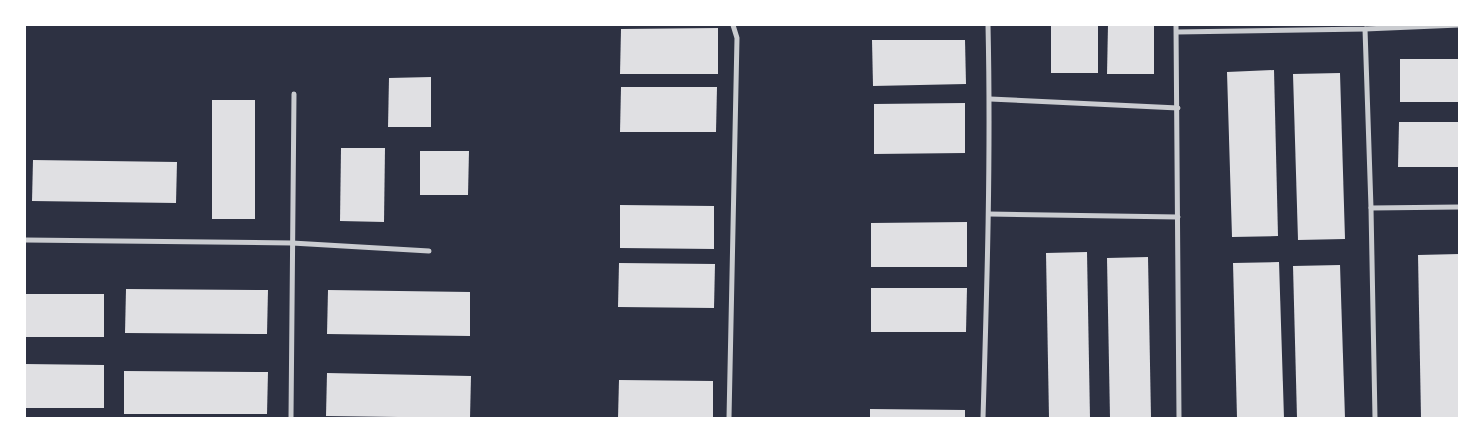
<svg xmlns="http://www.w3.org/2000/svg" width="1484" height="443" font-family="'Libre Baskerville',serif">
  <style>
    .building { fill: #e0e0e3 }
    .lines { fill: none; stroke-linecap: round; stroke-linejoin: round }
    .minor { stroke: #caccd0; stroke-width: 5 }
  </style>
  <rect width="100%" height="100%" fill="#2d3142"/>
  <g class="building">
    <rect x="1051" y="25" width="47" height="48"/>
    <path d="M 1108,25 L 1154,25 L 1154,74 L 1107,74 Z"/>
    <path d="M 718,28 L 718,74 L 620,74 L 621,29 Z"/>
    <path d="M 872,40 L 965,40 L 966,84 L 873,86 Z"/>
    <rect x="1400" y="59" width="59" height="43"/>
    <path d="M 1274,70 L 1278,236 L 1232,237 L 1227,72 Z"/>
    <path d="M 1340,73 L 1345,239 L 1298,240 L 1293,74 Z"/>
    <path d="M 431,77 L 431,127 L 388,127 L 389,78 Z"/>
    <path d="M 621,87 L 717,87 L 716,132 L 620,132 Z"/>
    <rect x="212" y="100" width="43" height="119"/>
    <path d="M 965,103 L 965,153 L 874,154 L 874,104 Z"/>
    <path d="M 1399,122 L 1459,122 L 1459,167 L 1398,167 Z"/>
    <path d="M 341,148 L 385,148 L 384,222 L 340,221 Z"/>
    <path d="M 420,151 L 469,151 L 468,195 L 420,195 Z"/>
    <path d="M 33,160 L 177,162 L 176,203 L 32,201 Z"/>
    <path d="M 620,205 L 714,206 L 714,249 L 620,248 Z"/>
    <path d="M 967,222 L 967,267 L 871,267 L 871,223 Z"/>
    <path d="M 1087,252 L 1090,418 L 1049,418 L 1046,253 Z"/>
    <path d="M 1459,254 L 1459,418 L 1421,418 L 1418,255 Z"/>
    <path d="M 1148,257 L 1151,418 L 1110,418 L 1107,258 Z"/>
    <path d="M 1279,262 L 1284,418 L 1237,418 L 1233,263 Z"/>
    <path d="M 619,263 L 715,264 L 714,308 L 618,307 Z"/>
    <path d="M 1340,265 L 1345,418 L 1297,418 L 1293,266 Z"/>
    <path d="M 871,288 L 967,288 L 966,332 L 871,332 Z"/>
    <path d="M 126,289 L 268,290 L 267,334 L 125,333 Z"/>
    <path d="M 328,290 L 470,292 L 470,336 L 327,334 Z"/>
    <rect x="25" y="294" width="79" height="43"/>
    <path d="M 25,364 L 104,365 L 104,408 L 25,408 Z"/>
    <path d="M 124,371 L 268,372 L 267,414 L 124,414 Z"/>
    <path d="M 327,373 L 471,376 L 470,418 L 326,416 Z"/>
    <path d="M 619,380 L 713,381 L 713,418 L 618,418 Z"/>
    <path d="M 870,409 L 965,410 L 965,418 L 870,418 Z"/>
  </g>
  <g class="lines">
    <g class="minor">
      <path d="M 1176,25 L 1179,418"/>
      <path d="M 1365,29 L 1371,208 L 1375,418"/>
      <path d="M 1177,32 L 1365,29 L 1459,25"/>
      <path d="M 990,99 L 1178,108"/>
      <path d="M 1371,208 L 1459,207"/>
      <path d="M 989,214 L 1178,217"/>
      <path d="M 25,240 L 292,243 L 429,251"/>
      <path d="M 291,418 L 294,94"/>
      <path d="M 729,418 L 737,38 L 733,25"/>
      <path d="M 983,418 C 987,287 991,156 988,25"/>
    </g>
  </g>
  <rect width="1484" height="443" fill="none" stroke="#ffffff" stroke-width="52"/>
</svg>
